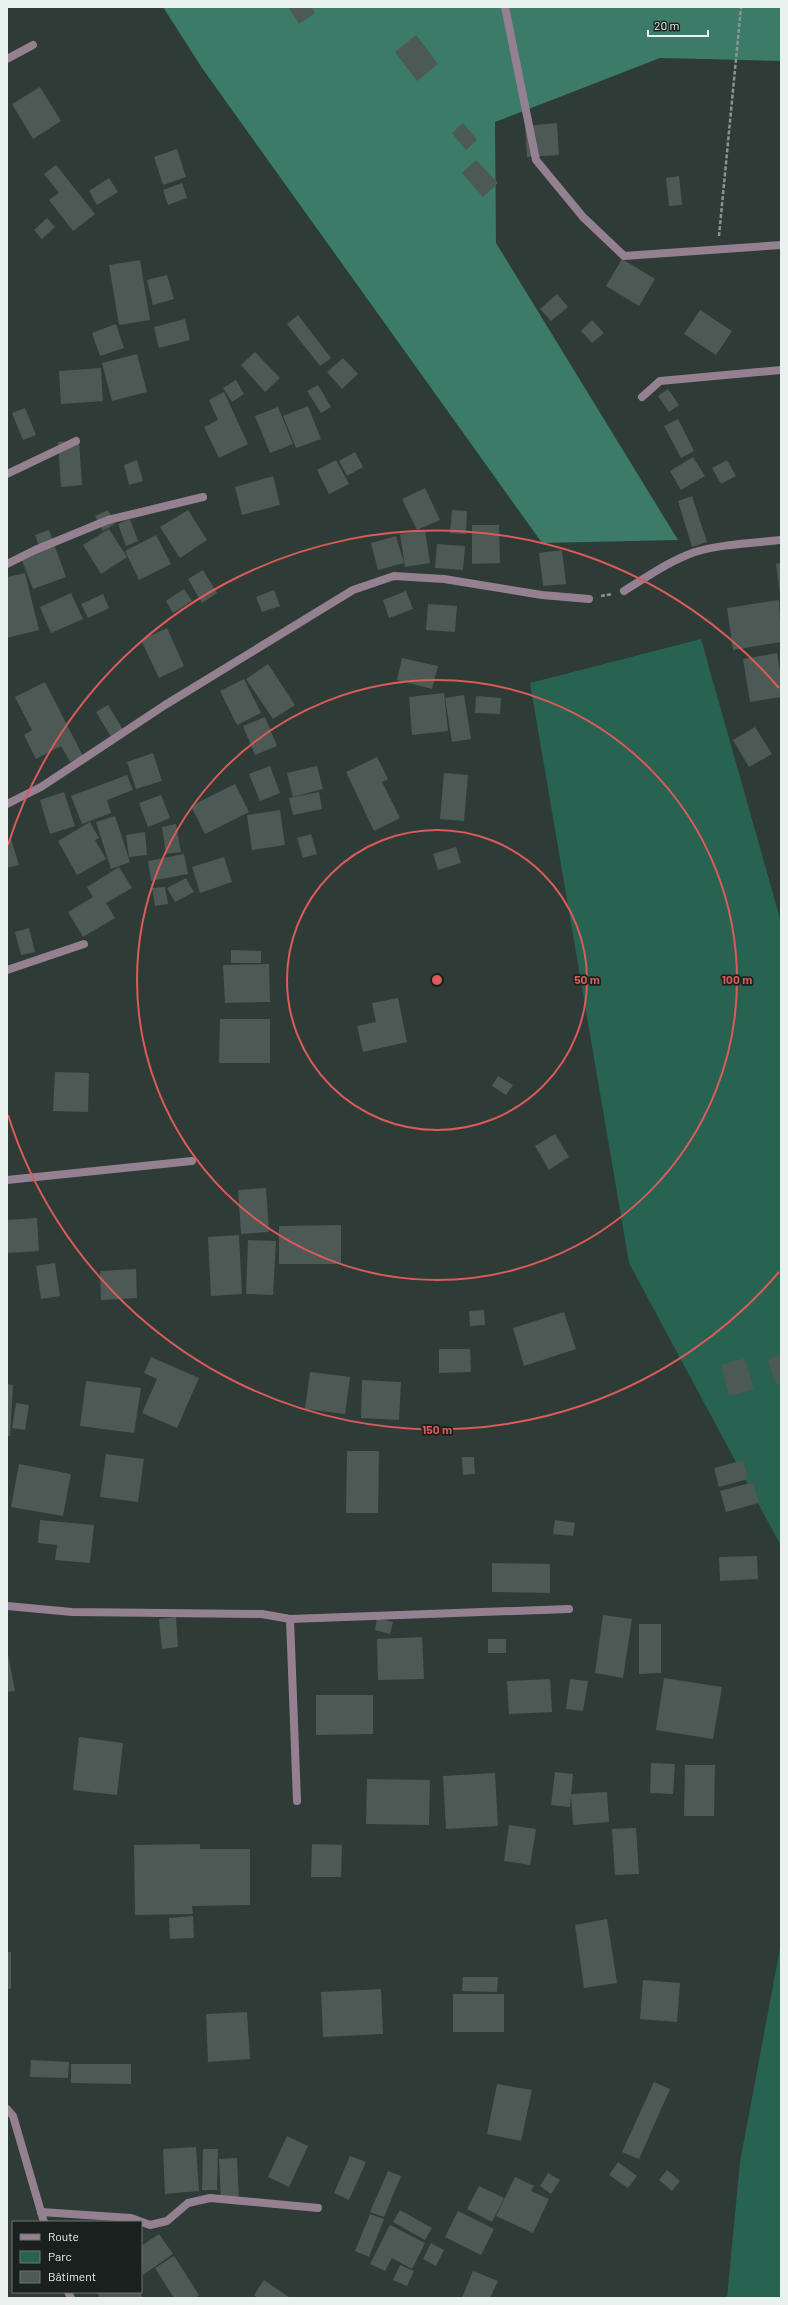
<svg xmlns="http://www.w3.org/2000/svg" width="788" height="2305" font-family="Barlow,sans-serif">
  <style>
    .green { fill: #286251 }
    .forest { fill: #3b7b68 }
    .building { fill: #4c5954 }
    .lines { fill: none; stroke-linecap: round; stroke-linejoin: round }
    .path { stroke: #8a9591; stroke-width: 2.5; stroke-dasharray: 4 2; stroke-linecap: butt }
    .minor { stroke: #948090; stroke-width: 8 }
    .ring { fill: none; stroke: #db5a5a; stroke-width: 2 }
    .centre { fill: #db5a5a; stroke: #1a201e; stroke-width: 2 }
    .ring-label { font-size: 12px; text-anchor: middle; font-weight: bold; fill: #db5a5a; stroke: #1a201e; stroke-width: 3.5; stroke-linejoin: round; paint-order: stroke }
  </style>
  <rect width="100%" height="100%" fill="#2e3b36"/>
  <g class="green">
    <path d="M 701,639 L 781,922 L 781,1546 L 629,1263 L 530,683 Z"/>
    <path d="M 781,1943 L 781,2298 L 727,2298 L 740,2162 Z"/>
  </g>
  <path class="forest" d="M 163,7 L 781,7 L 781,61 L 660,58 L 495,122 L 496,243 L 678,540 L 542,543 L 202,68 Z"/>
  <g class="building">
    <path d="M 288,7 L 311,7 L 315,13 L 299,24 Z"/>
    <path d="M 416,35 L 438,64 L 417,81 L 395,52 Z"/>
    <path d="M 40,87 L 61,121 L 33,139 L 12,104 Z"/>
    <path d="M 463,123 L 477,140 L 466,150 L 452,133 Z"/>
    <path d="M 557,123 L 559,155 L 527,157 L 525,126 Z"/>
    <path d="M 177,149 L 186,177 L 163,185 L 154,157 Z"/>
    <path d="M 476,160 L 498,183 L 483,197 L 462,173 Z"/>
    <path d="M 56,165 L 95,214 L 73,231 L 49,200 L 59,193 L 44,174 Z"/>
    <path d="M 679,176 L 682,205 L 669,206 L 666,178 Z"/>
    <path d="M 109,178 L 118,192 L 97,205 L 89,191 Z"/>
    <path d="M 182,183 L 187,198 L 168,205 L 163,190 Z"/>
    <path d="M 47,218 L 55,227 L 42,239 L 34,230 Z"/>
    <path d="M 622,259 L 655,279 L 639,306 L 606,286 Z"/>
    <path d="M 140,260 L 150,320 L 119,325 L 109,265 Z"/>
    <path d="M 167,275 L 174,299 L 153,305 L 147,280 Z"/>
    <path d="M 557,294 L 568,307 L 551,321 L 540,309 Z"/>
    <path d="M 700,310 L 732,331 L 716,355 L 684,334 Z"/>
    <path d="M 298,315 L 331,358 L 320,366 L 287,324 Z"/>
    <path d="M 185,319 L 190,340 L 159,348 L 154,327 Z"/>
    <path d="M 592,320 L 604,333 L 592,343 L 581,331 Z"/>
    <path d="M 116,324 L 124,348 L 100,356 L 92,333 Z"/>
    <path d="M 255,352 L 280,378 L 265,392 L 241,365 Z"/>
    <path d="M 137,354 L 147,392 L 112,401 L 102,363 Z"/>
    <path d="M 343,358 L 358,374 L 342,389 L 327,372 Z"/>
    <path d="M 101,368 L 103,401 L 61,404 L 59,371 Z"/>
    <path d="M 236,380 L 244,394 L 232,402 L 223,388 Z"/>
    <path d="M 318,385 L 331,407 L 321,413 L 307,391 Z"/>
    <path d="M 668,389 L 679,405 L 669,412 L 658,396 Z"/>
    <path d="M 224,392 L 248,444 L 219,458 L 204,427 L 218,420 L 209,400 Z"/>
    <path d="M 308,406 L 321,439 L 296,448 L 283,416 Z"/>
    <path d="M 278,407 L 293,444 L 270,453 L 255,416 Z"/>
    <path d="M 25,408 L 36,435 L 23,440 L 12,413 Z"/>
    <path d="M 678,419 L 694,451 L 681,458 L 664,426 Z"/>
    <path d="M 79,441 L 82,485 L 61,487 L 58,442 Z"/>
    <path d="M 355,452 L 363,467 L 347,476 L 339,461 Z"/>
    <path d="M 693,457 L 705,476 L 681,490 L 670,471 Z"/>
    <path d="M 137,460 L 143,481 L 129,485 L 124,465 Z"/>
    <path d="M 336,460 L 349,484 L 329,494 L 317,470 Z"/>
    <path d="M 727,460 L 736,476 L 721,484 L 712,468 Z"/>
    <path d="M 273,476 L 280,505 L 242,515 L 235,487 Z"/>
    <path d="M 425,488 L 440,520 L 417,530 L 402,499 Z"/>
    <path d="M 692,496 L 707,542 L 692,547 L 678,501 Z"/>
    <path d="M 108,510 L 115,524 L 103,531 L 95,516 Z"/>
    <path d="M 188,510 L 207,540 L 180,558 L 160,527 Z"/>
    <path d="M 452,510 L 467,511 L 466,534 L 450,533 Z"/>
    <path d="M 130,519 L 138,541 L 126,546 L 118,524 Z"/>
    <path d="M 472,525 L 499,525 L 500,563 L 472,564 Z"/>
    <path d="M 109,529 L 127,557 L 101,574 L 83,545 Z"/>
    <path d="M 49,530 L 66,577 L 33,589 L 21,558 L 41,551 L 35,535 Z"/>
    <path d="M 425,530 L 430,563 L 405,567 L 400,534 Z"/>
    <path d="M 156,535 L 171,564 L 139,580 L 125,551 Z"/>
    <path d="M 396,536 L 404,563 L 378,570 L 371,543 Z"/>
    <path d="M 437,544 L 465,546 L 463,570 L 435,568 Z"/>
    <path d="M 562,550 L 566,584 L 543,586 L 539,553 Z"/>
    <path d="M 781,563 L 781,594 L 780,594 L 776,564 Z"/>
    <path d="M 203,570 L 217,593 L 202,603 L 188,579 Z"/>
    <path d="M 25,573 L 39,630 L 7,638 L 7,577 Z"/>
    <path d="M 184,589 L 192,601 L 173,613 L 166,601 Z"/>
    <path d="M 274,590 L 280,606 L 262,612 L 256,597 Z"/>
    <path d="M 406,591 L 413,609 L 389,618 L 383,600 Z"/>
    <path d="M 71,593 L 83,619 L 51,633 L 40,607 Z"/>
    <path d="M 103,594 L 109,608 L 88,618 L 81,604 Z"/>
    <path d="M 779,600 L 781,642 L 733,650 L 727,608 Z"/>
    <path d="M 428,604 L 457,606 L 455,632 L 426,630 Z"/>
    <path d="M 167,628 L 184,666 L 159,678 L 141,640 Z"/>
    <path d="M 777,653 L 781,678 L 781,697 L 750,702 L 743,659 Z"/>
    <path d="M 402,658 L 438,666 L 432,689 L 397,680 Z"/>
    <path d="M 268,664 L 295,705 L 273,719 L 246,679 Z"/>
    <path d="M 244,679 L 261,713 L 237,725 L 220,691 Z"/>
    <path d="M 45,682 L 83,756 L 70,762 L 61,746 L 36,759 L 24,735 L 32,730 L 15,697 Z"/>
    <path d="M 444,693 L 448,731 L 412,735 L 409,697 Z"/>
    <path d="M 464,695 L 471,739 L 452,742 L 445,698 Z"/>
    <path d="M 476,696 L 501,698 L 500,714 L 475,713 Z"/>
    <path d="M 108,705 L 125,733 L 113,740 L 96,712 Z"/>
    <path d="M 265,717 L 277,746 L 255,755 L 243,726 Z"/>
    <path d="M 755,727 L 772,754 L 749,767 L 733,740 Z"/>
    <path d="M 153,753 L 162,781 L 136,789 L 127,762 Z"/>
    <path d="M 377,757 L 388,779 L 382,782 L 400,818 L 374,831 L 346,772 Z"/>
    <path d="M 270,766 L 280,793 L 260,801 L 249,774 Z"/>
    <path d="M 317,766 L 323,789 L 293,797 L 287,773 Z"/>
    <path d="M 444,773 L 468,775 L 464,821 L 440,819 Z"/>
    <path d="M 127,775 L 133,790 L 107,800 L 111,813 L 82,824 L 71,796 Z"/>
    <path d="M 235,784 L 249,812 L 205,834 L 191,806 Z"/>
    <path d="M 64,792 L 75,826 L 50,834 L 40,800 Z"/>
    <path d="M 319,792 L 322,809 L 293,815 L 289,798 Z"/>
    <path d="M 161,795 L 170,818 L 148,827 L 139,803 Z"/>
    <path d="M 280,810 L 285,845 L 252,850 L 247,815 Z"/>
    <path d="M 115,816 L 130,862 L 111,869 L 96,822 Z"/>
    <path d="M 90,822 L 99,838 L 95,840 L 106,859 L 77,875 L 58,841 Z"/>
    <path d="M 176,824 L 181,852 L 166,854 L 162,827 Z"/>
    <path d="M 145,832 L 147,855 L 129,857 L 126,835 Z"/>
    <path d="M 311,834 L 317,854 L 303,858 L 297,838 Z"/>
    <path d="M 11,839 L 19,865 L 7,868 L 7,840 Z"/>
    <path d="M 456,847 L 461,863 L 438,870 L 433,854 Z"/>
    <path d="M 184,854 L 188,874 L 151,881 L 148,861 Z"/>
    <path d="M 224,857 L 232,882 L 200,893 L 192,867 Z"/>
    <path d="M 119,867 L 132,888 L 106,903 L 115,918 L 83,937 L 68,912 L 93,897 L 87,887 Z"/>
    <path d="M 186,878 L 194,892 L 175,902 L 167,888 Z"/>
    <path d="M 165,887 L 168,904 L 155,906 L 152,888 Z"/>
    <path d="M 29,928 L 35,952 L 21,955 L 15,932 Z"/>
    <path d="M 231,950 L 261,951 L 261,963 L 231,963 Z"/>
    <path d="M 269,964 L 270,1002 L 225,1003 L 223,965 Z"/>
    <path d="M 398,998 L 407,1042 L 363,1052 L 357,1026 L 376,1022 L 372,1003 Z"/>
    <path d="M 220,1019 L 270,1019 L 270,1063 L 219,1063 Z"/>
    <path d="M 55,1072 L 89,1073 L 88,1112 L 53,1111 Z"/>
    <path d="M 498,1076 L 513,1085 L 506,1095 L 492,1086 Z"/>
    <path d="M 555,1134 L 569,1157 L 549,1170 L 535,1146 Z"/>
    <path d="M 266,1188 L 269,1232 L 241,1234 L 238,1190 Z"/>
    <path d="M 37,1218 L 39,1251 L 7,1253 L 7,1220 Z"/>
    <path d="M 341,1225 L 341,1264 L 279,1264 L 279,1226 Z"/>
    <path d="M 239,1235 L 242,1294 L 211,1296 L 208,1237 Z"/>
    <path d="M 248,1240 L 276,1241 L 273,1295 L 246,1294 Z"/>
    <path d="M 55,1263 L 60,1296 L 41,1299 L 36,1266 Z"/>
    <path d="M 136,1269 L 137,1298 L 101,1300 L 100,1271 Z"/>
    <path d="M 484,1310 L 485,1325 L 470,1326 L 469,1311 Z"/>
    <path d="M 564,1312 L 576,1349 L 524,1366 L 513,1328 Z"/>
    <path d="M 439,1349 L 470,1349 L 471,1372 L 439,1373 Z"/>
    <path d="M 781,1355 L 781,1383 L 775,1384 L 768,1359 Z"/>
    <path d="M 151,1357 L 199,1378 L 177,1428 L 142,1413 L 157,1379 L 144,1373 Z"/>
    <path d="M 745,1358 L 754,1389 L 729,1396 L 721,1365 Z"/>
    <path d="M 310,1372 L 350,1377 L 345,1414 L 305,1409 Z"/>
    <path d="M 362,1380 L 401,1382 L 399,1420 L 361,1418 Z"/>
    <path d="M 86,1381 L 141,1388 L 134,1433 L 80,1426 Z"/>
    <path d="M 7,1384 L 13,1385 L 10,1436 L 7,1436 Z"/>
    <path d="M 16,1403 L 29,1405 L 25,1430 L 12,1428 Z"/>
    <path d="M 347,1451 L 379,1451 L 378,1513 L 346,1513 Z"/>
    <path d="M 106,1454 L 144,1459 L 138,1502 L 100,1497 Z"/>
    <path d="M 462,1457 L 474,1457 L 475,1474 L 463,1475 Z"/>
    <path d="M 743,1460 L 748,1479 L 719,1487 L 714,1468 Z"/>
    <path d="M 19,1464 L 71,1474 L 63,1516 L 11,1507 Z"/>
    <path d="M 753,1482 L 759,1503 L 726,1512 L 720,1491 Z"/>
    <path d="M 40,1520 L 94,1525 L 90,1563 L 55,1560 L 57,1545 L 38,1543 Z"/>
    <path d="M 555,1520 L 575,1523 L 573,1536 L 553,1534 Z"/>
    <path d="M 757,1556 L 758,1579 L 720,1581 L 719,1557 Z"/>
    <path d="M 492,1563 L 550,1564 L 550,1593 L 492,1592 Z"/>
    <path d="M 603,1615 L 632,1619 L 623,1678 L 595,1673 Z"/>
    <path d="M 176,1617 L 178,1647 L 162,1649 L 159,1619 Z"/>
    <path d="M 377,1618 L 393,1622 L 390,1634 L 375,1630 Z"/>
    <path d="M 639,1624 L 661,1624 L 661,1673 L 639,1674 Z"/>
    <path d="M 422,1637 L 424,1679 L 378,1680 L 377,1639 Z"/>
    <rect x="488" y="1639" width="18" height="14"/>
    <path d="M 7,1649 L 15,1691 L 7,1692 Z"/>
    <path d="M 664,1678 L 722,1687 L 713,1739 L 656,1730 Z"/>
    <path d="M 550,1679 L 552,1712 L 509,1714 L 507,1681 Z"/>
    <path d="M 570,1679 L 588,1681 L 583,1711 L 566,1709 Z"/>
    <path d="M 316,1695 L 373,1695 L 373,1734 L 316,1735 Z"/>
    <path d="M 79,1737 L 123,1743 L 117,1795 L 73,1790 Z"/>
    <path d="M 651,1763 L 675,1764 L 673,1794 L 650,1793 Z"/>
    <path d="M 685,1765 L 715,1765 L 714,1816 L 684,1816 Z"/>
    <path d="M 555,1772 L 573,1774 L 570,1807 L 551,1805 Z"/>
    <path d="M 495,1773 L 498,1826 L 446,1829 L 443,1776 Z"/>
    <path d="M 367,1779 L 430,1780 L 429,1825 L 366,1824 Z"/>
    <path d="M 607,1792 L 609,1822 L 573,1825 L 571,1794 Z"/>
    <path d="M 509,1825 L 536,1829 L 530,1865 L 504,1861 Z"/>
    <path d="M 636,1828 L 639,1874 L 615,1875 L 612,1829 Z"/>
    <path d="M 200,1844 L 200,1849 L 250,1849 L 250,1905 L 192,1906 L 193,1914 L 135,1915 L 134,1845 Z"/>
    <path d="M 312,1844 L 342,1845 L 341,1877 L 311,1877 Z"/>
    <path d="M 193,1916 L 194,1938 L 170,1939 L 169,1918 Z"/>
    <path d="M 607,1919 L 617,1983 L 584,1988 L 575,1925 Z"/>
    <rect x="7" y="1952" width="4" height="37"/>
    <path d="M 463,1977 L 498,1977 L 497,1992 L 462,1991 Z"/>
    <path d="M 643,1980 L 680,1983 L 677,2022 L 640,2019 Z"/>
    <path d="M 381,1989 L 383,2034 L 323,2037 L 321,1992 Z"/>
    <rect x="453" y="1994" width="51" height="38"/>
    <path d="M 247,2012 L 250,2059 L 208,2062 L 206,2014 Z"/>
    <path d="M 31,2060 L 69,2062 L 68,2078 L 30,2077 Z"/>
    <path d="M 71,2064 L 131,2064 L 131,2084 L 71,2083 Z"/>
    <path d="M 654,2082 L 670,2089 L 639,2159 L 622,2152 Z"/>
    <path d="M 497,2084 L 532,2090 L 521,2141 L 487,2134 Z"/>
    <path d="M 287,2136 L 308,2146 L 289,2187 L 268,2177 Z"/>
    <path d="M 196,2147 L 199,2191 L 165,2194 L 163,2149 Z"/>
    <path d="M 203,2149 L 218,2149 L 217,2190 L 202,2190 Z"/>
    <path d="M 350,2156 L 366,2162 L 349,2200 L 334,2193 Z"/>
    <path d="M 237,2158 L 239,2202 L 221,2203 L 219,2159 Z"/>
    <path d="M 618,2162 L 637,2176 L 628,2188 L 609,2175 Z"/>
    <path d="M 667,2170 L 680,2181 L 672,2191 L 659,2180 Z"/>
    <path d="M 388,2171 L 401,2176 L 384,2217 L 370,2212 Z"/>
    <path d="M 548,2173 L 560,2180 L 551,2194 L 540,2186 Z"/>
    <path d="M 515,2177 L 534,2186 L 531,2191 L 549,2199 L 533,2233 L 496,2216 Z"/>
    <path d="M 479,2186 L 504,2198 L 492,2222 L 467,2209 Z"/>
    <path d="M 400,2210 L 432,2228 L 425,2240 L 393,2222 Z"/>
    <path d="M 458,2211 L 494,2229 L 481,2255 L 445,2237 Z"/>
    <path d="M 370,2214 L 384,2219 L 369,2257 L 355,2251 Z"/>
    <path d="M 390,2225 L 425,2243 L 412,2269 L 392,2258 L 385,2271 L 370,2264 Z"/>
    <path d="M 159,2234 L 173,2254 L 143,2275 L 141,2246 Z"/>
    <path d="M 431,2243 L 444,2250 L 436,2266 L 423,2259 Z"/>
    <path d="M 174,2256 L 199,2295 L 195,2298 L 174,2298 L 155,2268 Z"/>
    <path d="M 400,2265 L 414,2271 L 407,2286 L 393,2280 Z"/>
    <path d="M 473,2271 L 498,2281 L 490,2298 L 462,2298 Z"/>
    <path d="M 264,2280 L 290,2298 L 258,2298 L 254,2295 Z"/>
    <path d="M 97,2292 L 140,2292 L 143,2298 L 100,2298 Z"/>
  </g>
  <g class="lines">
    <g class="path">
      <path d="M 719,236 L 741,7"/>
      <path d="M 601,596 L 612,594"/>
    </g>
    <g class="minor">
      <path d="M 505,7 L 536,160 L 583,217 L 624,256 L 781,245"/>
      <path d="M 7,59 L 33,45"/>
      <path d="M 642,397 L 660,381 L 781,370"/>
      <path d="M 7,474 L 76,441"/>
      <path d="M 7,564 L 35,550 L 108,520 L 203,497"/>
      <path d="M 624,591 C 647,577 669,561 695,552 C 722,544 753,543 781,540"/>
      <path d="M 7,804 L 41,787 L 165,705 L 353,590 L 394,576 L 444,579 L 542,595 L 589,599"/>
      <path d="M 7,970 L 84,944"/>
      <path d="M 7,1180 L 192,1161"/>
      <path d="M 7,1606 L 72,1612 L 262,1614 L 290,1619 L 297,1801"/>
      <path d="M 290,1619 L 569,1609"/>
      <path d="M 7,2109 L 13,2116 L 44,2222"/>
      <path d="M 41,2212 L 131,2218 L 150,2225 L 167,2221 L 188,2203 L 210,2198 L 318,2208"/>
      <path d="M 68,2292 L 71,2298"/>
    </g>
  </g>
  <g class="ring">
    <circle cx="437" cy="980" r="150"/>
    <circle cx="437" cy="980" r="300"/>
    <path d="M779 1272A450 450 0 0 1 8 1115M8 845A450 450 0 0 1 779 688"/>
  </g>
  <circle cx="437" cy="980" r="6" class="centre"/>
  <g class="ring-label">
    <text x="587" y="984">50 m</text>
    <text x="737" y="984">100 m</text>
    <text x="437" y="1434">150 m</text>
  </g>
  <rect width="788" height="2305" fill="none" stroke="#eaf2ef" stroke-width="16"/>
  <rect x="12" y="2221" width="130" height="72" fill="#1a201e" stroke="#6d7472"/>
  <rect x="20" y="2234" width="20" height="6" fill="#948090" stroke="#6d7472"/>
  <text x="48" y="2241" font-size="12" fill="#eaf2ef">Route</text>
  <rect x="20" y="2251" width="20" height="12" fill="#286251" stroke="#6d7472"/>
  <text x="48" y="2261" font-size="12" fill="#eaf2ef">Parc</text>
  <rect x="20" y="2271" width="20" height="12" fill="#4c5954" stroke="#6d7472"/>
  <text x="48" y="2281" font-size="12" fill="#eaf2ef">Bâtiment</text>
  <path d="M648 30v6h60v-6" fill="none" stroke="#eaf2ef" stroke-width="2"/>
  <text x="654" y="30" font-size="12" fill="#eaf2ef" stroke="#1a201e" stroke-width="3" paint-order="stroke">20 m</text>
</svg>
